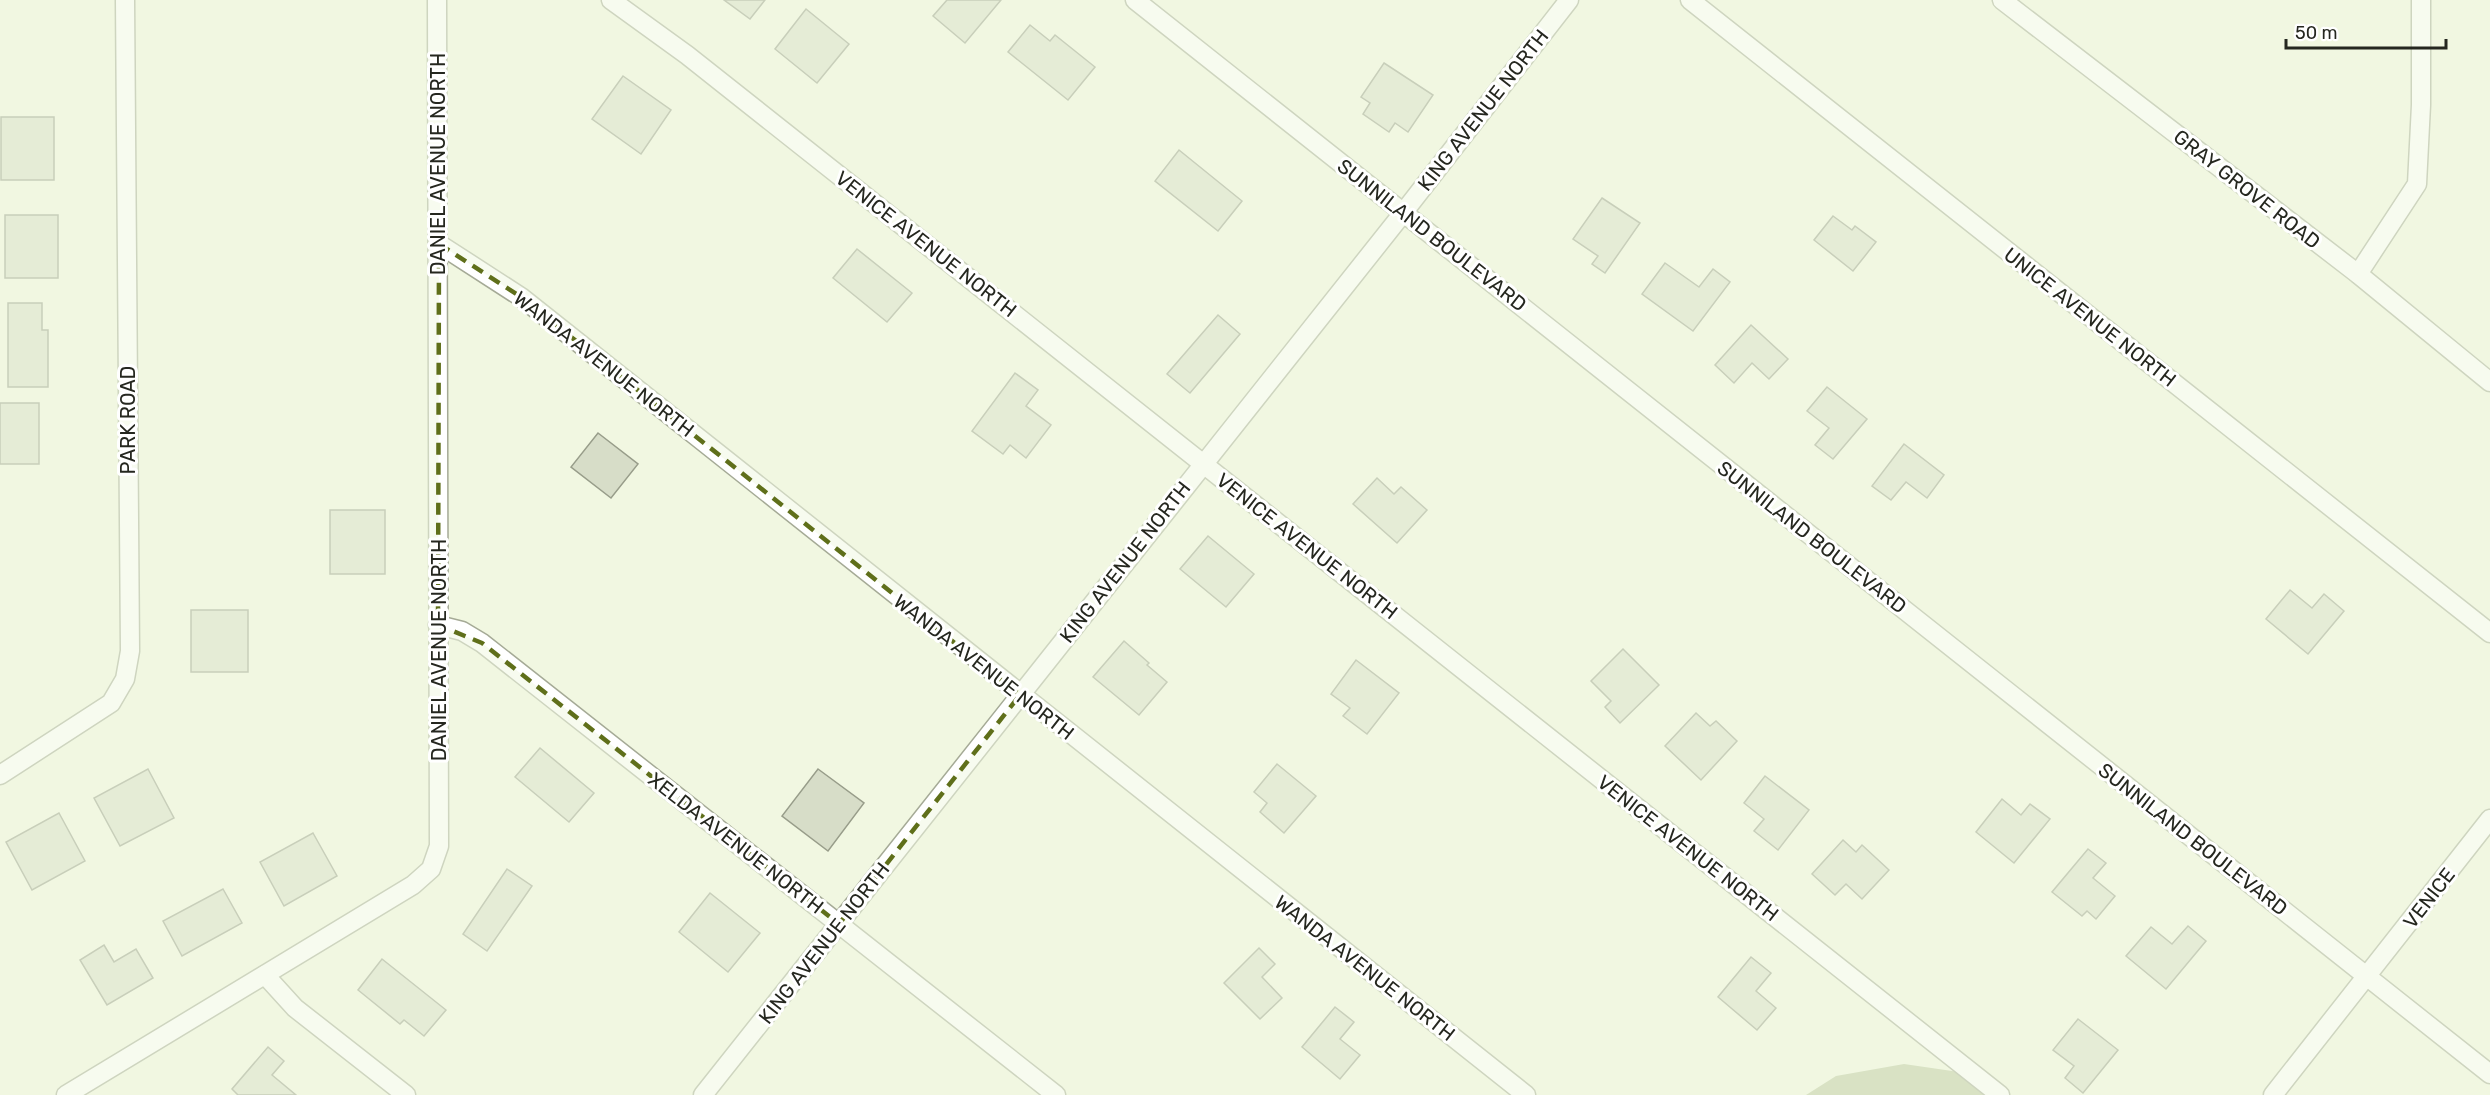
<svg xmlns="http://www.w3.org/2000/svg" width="2490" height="1095" font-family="Rubik,sans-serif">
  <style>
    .green { fill: #bdc8a0 }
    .building { fill: #d7ddc8; stroke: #989d8a; stroke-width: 1.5 }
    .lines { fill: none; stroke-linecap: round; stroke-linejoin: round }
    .minor-casing { stroke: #a5aa96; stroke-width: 21 }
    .minor { stroke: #fff; stroke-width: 18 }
    .marked { fill: none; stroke: #5f6f1a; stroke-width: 4.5; stroke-dasharray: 12 8; stroke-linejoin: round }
    .labels { text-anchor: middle; stroke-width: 6; stroke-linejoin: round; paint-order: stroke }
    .street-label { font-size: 20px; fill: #25271f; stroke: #fff }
  </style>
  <rect width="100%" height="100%" fill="#f1f7e1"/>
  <path class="green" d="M 1904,1064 L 1959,1072 L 2003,1095 L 1806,1095 L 1836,1076 Z"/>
  <g class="building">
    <path d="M 724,0 L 765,0 L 750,19 Z"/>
    <path d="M 947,0 L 1001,0 L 965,43 L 933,16 Z"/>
    <path d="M 806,9 L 849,44 L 817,83 L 775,49 Z"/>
    <path d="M 1030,25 L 1050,41 L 1055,35 L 1095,67 L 1068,100 L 1008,52 Z"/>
    <path d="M 1384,63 L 1433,95 L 1408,132 L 1395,123 L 1389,132 L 1363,114 L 1370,103 L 1361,97 Z"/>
    <path d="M 623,76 L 671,110 L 641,154 L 592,119 Z"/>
    <rect x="1" y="117" width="53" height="63"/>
    <path d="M 1179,150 L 1242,201 L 1218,231 L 1155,181 Z"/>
    <path d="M 1602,198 L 1640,223 L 1605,273 L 1592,264 L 1598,256 L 1573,239 Z"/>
    <rect x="5" y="215" width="53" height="63"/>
    <path d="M 1833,216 L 1852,230 L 1855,226 L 1876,242 L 1853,271 L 1814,240 Z"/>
    <path d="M 857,249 L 912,293 L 887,322 L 833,278 Z"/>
    <path d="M 1665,263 L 1699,287 L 1713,269 L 1730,282 L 1693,331 L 1642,294 Z"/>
    <path d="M 8,303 L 42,303 L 42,330 L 48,330 L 48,387 L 8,387 Z"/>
    <path d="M 1218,315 L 1240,334 L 1190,393 L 1167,374 Z"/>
    <path d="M 1751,325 L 1788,359 L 1769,379 L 1752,363 L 1734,383 L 1715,365 Z"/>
    <path d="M 1015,373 L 1038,390 L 1026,406 L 1051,425 L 1026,458 L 1010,445 L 1003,454 L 972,431 Z"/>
    <path d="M 1827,387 L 1867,419 L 1833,459 L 1815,445 L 1829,428 L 1807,411 Z"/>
    <rect x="0" y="403" width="39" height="61"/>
    <path d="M 598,433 L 638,464 L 611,498 L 571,467 Z"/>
    <path d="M 1904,444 L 1944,475 L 1927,498 L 1906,482 L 1891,500 L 1872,486 Z"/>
    <path d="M 1377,478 L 1394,494 L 1401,487 L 1427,510 L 1397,543 L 1353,504 Z"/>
    <rect x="330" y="510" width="55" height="64"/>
    <path d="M 1208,536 L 1254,574 L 1226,607 L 1180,569 Z"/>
    <path d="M 2290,590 L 2312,608 L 2324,594 L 2344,611 L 2308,654 L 2266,619 Z"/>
    <rect x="191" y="610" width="57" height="62"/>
    <path d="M 1124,641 L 1149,663 L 1147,665 L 1167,682 L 1139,715 L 1093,677 Z"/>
    <path d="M 1623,649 L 1659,685 L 1620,723 L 1605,707 L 1611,701 L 1591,681 Z"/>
    <path d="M 1356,660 L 1399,693 L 1367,734 L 1343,716 L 1350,708 L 1331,694 Z"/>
    <path d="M 1696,713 L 1710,726 L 1716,721 L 1737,741 L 1701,780 L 1665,746 Z"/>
    <path d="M 540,748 L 594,793 L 569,822 L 515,777 Z"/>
    <path d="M 1277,764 L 1316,796 L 1284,833 L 1260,812 L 1267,803 L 1254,792 Z"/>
    <path d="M 148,769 L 174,818 L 120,846 L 94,798 Z"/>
    <path d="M 818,769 L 864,803 L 828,851 L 782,816 Z"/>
    <path d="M 1765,776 L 1809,810 L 1778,850 L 1754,831 L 1764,819 L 1744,803 Z"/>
    <path d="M 2002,799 L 2021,815 L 2030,804 L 2050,819 L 2014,863 L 1976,832 Z"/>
    <path d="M 59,813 L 85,861 L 32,890 L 6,842 Z"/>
    <path d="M 313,833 L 337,876 L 284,906 L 260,862 Z"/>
    <path d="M 1843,840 L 1856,852 L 1862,845 L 1889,870 L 1862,899 L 1846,884 L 1835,895 L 1812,874 Z"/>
    <path d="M 2088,849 L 2106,863 L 2093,878 L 2115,896 L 2096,919 L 2087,911 L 2082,916 L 2052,892 Z"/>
    <path d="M 507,869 L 532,886 L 487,951 L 463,934 Z"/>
    <path d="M 223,889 L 242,923 L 182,956 L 163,921 Z"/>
    <path d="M 710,893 L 760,933 L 728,972 L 679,932 Z"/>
    <path d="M 2188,926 L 2206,941 L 2166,989 L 2126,956 L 2151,927 L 2172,944 Z"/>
    <path d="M 104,945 L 114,962 L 136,949 L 153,978 L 107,1005 L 80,960 Z"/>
    <path d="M 1259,948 L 1275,964 L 1262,977 L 1282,998 L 1260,1019 L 1224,983 Z"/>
    <path d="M 1751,957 L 1771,973 L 1756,991 L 1776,1008 L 1757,1030 L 1718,997 Z"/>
    <path d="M 382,959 L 446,1010 L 424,1036 L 404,1020 L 400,1024 L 358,990 Z"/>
    <path d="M 1335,1007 L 1354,1022 L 1340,1039 L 1360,1055 L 1340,1079 L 1302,1047 Z"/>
    <path d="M 2078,1019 L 2118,1050 L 2083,1093 L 2065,1078 L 2074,1066 L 2053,1050 Z"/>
    <path d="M 268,1047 L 284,1061 L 272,1075 L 296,1095 L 238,1095 L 232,1089 Z"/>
  </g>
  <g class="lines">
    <defs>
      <g id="minor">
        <path d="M 611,0 L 687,55 L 2000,1095"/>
        <path d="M 1135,0 L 2490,1074"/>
        <path d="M 1690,0 L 2490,633"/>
        <path d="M 2002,0 L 2358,274 L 2490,382"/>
        <path d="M 439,244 L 521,297 L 1526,1095"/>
        <path d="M 2358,274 L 2417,184 L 2421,105 L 2421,0"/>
        <path d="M 438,625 L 462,631 L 482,643 L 1056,1095"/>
        <path d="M 0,775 L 111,703 L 125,679 L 130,651 L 125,0"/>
        <path d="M 265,975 L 295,1008 L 406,1095"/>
        <path d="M 66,1095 L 413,885 L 431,869 L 439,846 L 437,0"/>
        <path d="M 703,1095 L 1403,213 L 1569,0"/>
        <path d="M 2273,1095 L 2490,819"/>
      </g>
    </defs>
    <use href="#minor" class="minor-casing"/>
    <use href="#minor" class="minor"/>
  </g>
  <path d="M0 0H2490V1095H0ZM 439,244 L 521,297 L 1020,695 L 839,924 L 482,643 L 438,625 Z" fill="#f1f7e1" fill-opacity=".55" fill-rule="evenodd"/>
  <path class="marked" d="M 439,244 L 521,297 L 1020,695 L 839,924 L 482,643 L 438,625 Z"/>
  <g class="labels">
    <g class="street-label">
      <text transform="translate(1483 110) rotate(-52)" y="7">KING AVENUE NORTH</text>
      <text transform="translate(438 164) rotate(-90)" y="7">DANIEL AVENUE NORTH</text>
      <text transform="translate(2247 189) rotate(38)" y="7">GRAY GROVE ROAD</text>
      <text transform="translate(1432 235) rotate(38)" y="7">SUNNILAND BOULEVARD</text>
      <text transform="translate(926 244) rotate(38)" y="7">VENICE AVENUE NORTH</text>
      <text transform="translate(2090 317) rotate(38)" y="7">UNICE AVENUE NORTH</text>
      <text transform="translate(604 364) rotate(38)" y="7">WANDA AVENUE NORTH</text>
      <text transform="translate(128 420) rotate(-90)" y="7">PARK ROAD</text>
      <text transform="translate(1812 537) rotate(38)" y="7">SUNNILAND BOULEVARD</text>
      <text transform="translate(1307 546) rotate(38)" y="7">VENICE AVENUE NORTH</text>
      <text transform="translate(1125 562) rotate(-52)" y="7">KING AVENUE NORTH</text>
      <text transform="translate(439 650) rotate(-90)" y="7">DANIEL AVENUE NORTH</text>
      <text transform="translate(984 667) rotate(38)" y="7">WANDA AVENUE NORTH</text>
      <text transform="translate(2193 839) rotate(38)" y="7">SUNNILAND BOULEVARD</text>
      <text transform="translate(736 843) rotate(38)" y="7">XELDA AVENUE NORTH</text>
      <text transform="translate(1688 848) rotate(38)" y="7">VENICE AVENUE NORTH</text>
      <text transform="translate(2429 898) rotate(-52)" y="7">VENICE</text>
      <text transform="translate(824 943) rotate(-52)" y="7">KING AVENUE NORTH</text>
      <text transform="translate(1365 968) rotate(38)" y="7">WANDA AVENUE NORTH</text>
    </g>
  </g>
  <path d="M2286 39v9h160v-9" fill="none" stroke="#25271f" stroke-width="3"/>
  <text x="2295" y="39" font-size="18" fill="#25271f" stroke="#ffffff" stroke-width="4.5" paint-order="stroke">50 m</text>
</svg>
